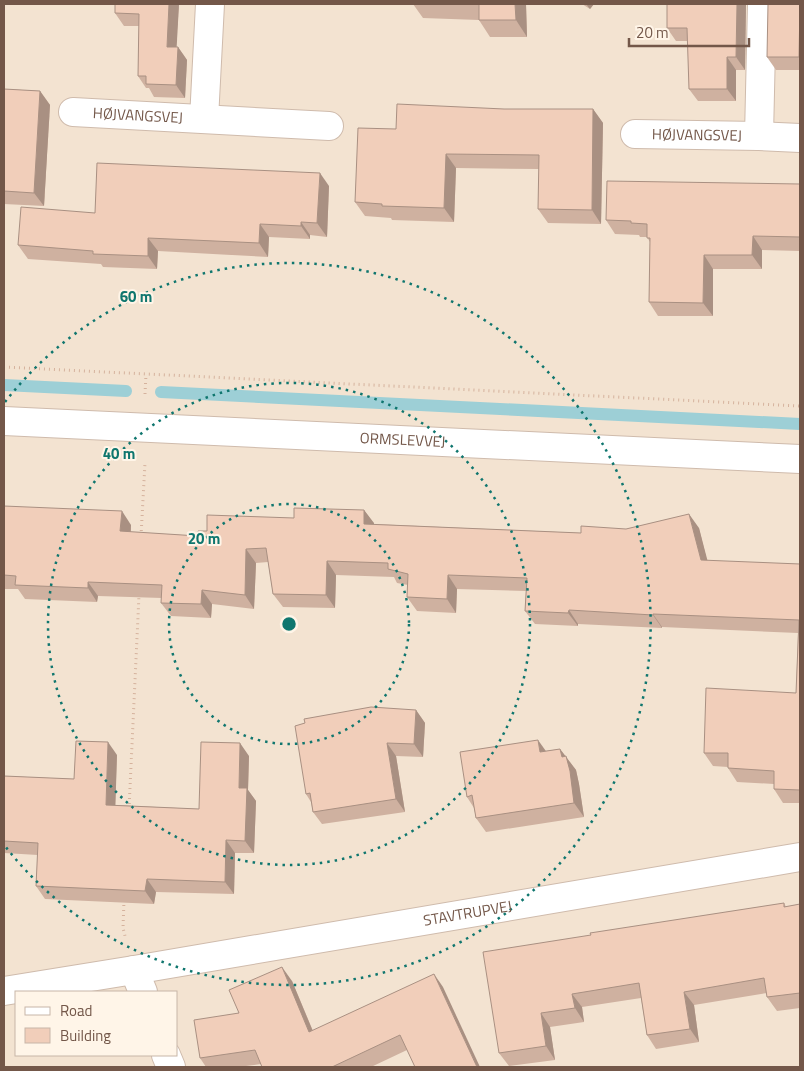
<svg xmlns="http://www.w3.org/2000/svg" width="804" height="1071" font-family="'Titillium Web',sans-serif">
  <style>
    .residential { fill: #f3e3d1; fill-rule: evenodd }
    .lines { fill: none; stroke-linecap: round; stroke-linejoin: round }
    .stream { stroke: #9dcfd6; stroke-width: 12 }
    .minor-casing { stroke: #cfbbac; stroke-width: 30 }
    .tertiary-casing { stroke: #cfbbac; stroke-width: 30 }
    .path { stroke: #d5b29d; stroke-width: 3; stroke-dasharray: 1 4; stroke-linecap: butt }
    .minor { stroke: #fff; stroke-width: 28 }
    .tertiary { stroke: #fff; stroke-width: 28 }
    .wall { fill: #cfb1a0 }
    .shaded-wall { fill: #a99082 }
    .building { fill: #f1ceba; stroke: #a99082 }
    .ring { fill: none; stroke: #0f766e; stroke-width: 2.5; stroke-dasharray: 2.5 5 }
    .labels { text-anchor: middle; stroke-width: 4; stroke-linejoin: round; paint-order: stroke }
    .street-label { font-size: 15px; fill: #735749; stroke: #fff5e8 }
    .centre { fill: #0f766e; stroke: #fff5e8; stroke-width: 2.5 }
    .ring-label { font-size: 15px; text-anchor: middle; font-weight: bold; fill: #0f766e; stroke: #fff5e8; stroke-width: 4; stroke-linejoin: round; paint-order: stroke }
  </style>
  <rect width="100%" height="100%" fill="#fcf1e2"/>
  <path class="residential" d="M 4,4 L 800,4 L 800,1067 L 4,1067 ZM 16,992 L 176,992 L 176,1055 L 16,1055 Z"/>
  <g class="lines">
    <g class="stream">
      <path d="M 4,385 L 126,391"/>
      <path d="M 161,392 L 800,424"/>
    </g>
    <defs>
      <g id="minor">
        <path id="s1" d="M 73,112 L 329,126"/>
        <path d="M 204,119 L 210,4"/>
        <path id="s2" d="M 635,134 L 759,136 L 800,138"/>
        <path d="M 759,136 L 762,4"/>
        <path d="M 134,970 L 143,992"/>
        <path id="s3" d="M 4,991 L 134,970 L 800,857"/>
        <path d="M 166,1055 L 171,1067"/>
      </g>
      <g id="tertiary">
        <path id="s4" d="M 4,421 L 800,459"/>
      </g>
    </defs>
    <use href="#minor" class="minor-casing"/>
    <use href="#tertiary" class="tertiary-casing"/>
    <g class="path">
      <path d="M 4,367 L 800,406"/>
      <path d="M 145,394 L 146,374"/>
      <path d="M 141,536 L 145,463"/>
      <path d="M 129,809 L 139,595"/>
      <path d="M 124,900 L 123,928 L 125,936"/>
    </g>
    <use href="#minor" class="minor"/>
    <use href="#tertiary" class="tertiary"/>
  </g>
  <g class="wall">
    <path d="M 115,4 L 179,4 L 176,47 L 178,47 L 187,60 L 185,98 L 154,97 L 149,88 L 146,88 L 138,76 L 139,26 L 124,26 L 115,13 Z"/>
    <path d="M 413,4 L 526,4 L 527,37 L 490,37 L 479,20 L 423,18 Z"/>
    <path d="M 582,4 L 594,4 L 590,9 Z"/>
    <path d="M 667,4 L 746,4 L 745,70 L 736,70 L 736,101 L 698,101 L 689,89 L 688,41 L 676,41 L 667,28 Z"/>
    <path d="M 800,4 L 800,70 L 776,70 L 767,57 Z"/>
    <path d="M 4,89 L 40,91 L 50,105 L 44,206 L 4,204 Z"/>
    <path d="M 504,109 L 593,109 L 603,123 L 601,224 L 548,223 L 538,209 L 539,169 L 456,168 L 454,222 L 392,220 L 391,218 L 365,216 L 355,202 L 396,129 Z"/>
    <path d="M 800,184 L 800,251 L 762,250 L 762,269 L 713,269 L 713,316 L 658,316 L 649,302 L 650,242 L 647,237 L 640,237 L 639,235 L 615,234 L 606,220 Z"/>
    <path d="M 329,186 L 327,237 L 310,235 L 310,239 L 269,237 L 268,257 L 158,251 L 157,269 L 103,267 L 101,264 L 28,259 L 18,245 L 95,213 Z"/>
    <path d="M 4,506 L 131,525 L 131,532 L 198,536 L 207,531 L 294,518 L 364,510 L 374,524 L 581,533 L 626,529 L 699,528 L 707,561 L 800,564 L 800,803 L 783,803 L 774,789 L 774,784 L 737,782 L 728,768 L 728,767 L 713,766 L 704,753 L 796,693 L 798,633 L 662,627 L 662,628 L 578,624 L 578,626 L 535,624 L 525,611 L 526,591 L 457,589 L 456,613 L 417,611 L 407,597 L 408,585 L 397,583 L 394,577 L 336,575 L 335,608 L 283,607 L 273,594 L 268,562 L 256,563 L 254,609 L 212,604 L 211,618 L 171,616 L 161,603 L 162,598 L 98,596 L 97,602 L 25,599 L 18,589 L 4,589 Z"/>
    <path d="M 416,710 L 425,723 L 423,757 L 396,756 L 405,812 L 322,824 L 313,812 L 311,802 L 306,794 Z"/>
    <path d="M 560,749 L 576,770 L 579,784 L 584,817 L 486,832 L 476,818 L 474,808 L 467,797 L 546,751 Z"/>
    <path d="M 117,755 L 115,805 L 199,809 L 249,756 L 248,790 L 256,801 L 254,853 L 235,853 L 234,894 L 156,892 L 154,904 L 45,899 L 36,886 L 38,855 L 4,853 L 4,776 L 74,779 Z"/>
    <path d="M 784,903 L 786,907 L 800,904 L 800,1008 L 777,1011 L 767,997 L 767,993 L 694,1005 L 699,1042 L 656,1049 L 647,1035 L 641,998 L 582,1007 L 584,1022 L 550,1027 L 555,1060 L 509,1066 L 499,1053 L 591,935 Z"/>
    <path d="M 292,981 L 313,1031 L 443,987 L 407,1050 L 371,1067 L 262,1067 L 261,1064 L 238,1067 L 206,1067 L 200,1058 L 239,1013 Z"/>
  </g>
  <g class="shaded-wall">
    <path d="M 169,4 L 179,4 L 176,59 L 167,47 Z"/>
    <path d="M 515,4 L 526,4 L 527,37 L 516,20 Z"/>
    <path d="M 586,4 L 594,4 L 590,9 Z"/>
    <path d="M 737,4 L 746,4 L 745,70 L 736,57 Z"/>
    <path d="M 800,5 L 800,59 L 799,57 Z"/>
    <path d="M 178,47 L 187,60 L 185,98 L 176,85 Z"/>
    <path d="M 727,57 L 736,70 L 736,101 L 727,89 Z"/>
    <path d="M 40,91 L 50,105 L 44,206 L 34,193 Z"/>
    <path d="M 593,109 L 603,123 L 601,224 L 592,210 Z"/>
    <path d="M 446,154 L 456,168 L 454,222 L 444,208 Z"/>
    <path d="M 320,173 L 329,186 L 327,237 L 317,223 Z"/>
    <path d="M 301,222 L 310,235 L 310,239 L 301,226 Z"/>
    <path d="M 260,224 L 269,237 L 268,257 L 259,243 Z"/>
    <path d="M 753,236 L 762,250 L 762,269 L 752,255 Z"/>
    <path d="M 148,238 L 158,251 L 157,269 L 148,256 Z"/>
    <path d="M 704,255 L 713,269 L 713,316 L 703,303 Z"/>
    <path d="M 364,510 L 374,523 L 373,537 L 364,524 Z"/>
    <path d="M 122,511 L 131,525 L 130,544 L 120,531 Z"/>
    <path d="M 689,514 L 699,528 L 711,574 L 701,560 Z"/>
    <path d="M 246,549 L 256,563 L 254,609 L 245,595 Z"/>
    <path d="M 327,561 L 336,575 L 335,608 L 326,595 Z"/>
    <path d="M 448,575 L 457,589 L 456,613 L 447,599 Z"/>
    <path d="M 88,582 L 98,596 L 97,602 L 88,588 Z"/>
    <path d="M 202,590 L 212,604 L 211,618 L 201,604 Z"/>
    <path d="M 569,610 L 578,624 L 578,626 L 568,613 Z"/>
    <path d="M 653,614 L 662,627 L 662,628 L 653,615 Z"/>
    <path d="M 416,710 L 425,723 L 423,757 L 414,744 Z"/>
    <path d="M 538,740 L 548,754 L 540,752 Z"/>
    <path d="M 108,742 L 117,755 L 115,818 L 106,805 Z"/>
    <path d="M 240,743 L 249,756 L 248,790 L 256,801 L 254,853 L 245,841 L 239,788 Z"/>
    <path d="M 387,743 L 396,756 L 405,812 L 396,799 Z"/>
    <path d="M 560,749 L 576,770 L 579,784 L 584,817 L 574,803 L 562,757 Z"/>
    <path d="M 226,840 L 235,853 L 234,894 L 225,882 Z"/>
    <path d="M 147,879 L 156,892 L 154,904 L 145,891 Z"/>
    <path d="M 282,967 L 292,981 L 319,1046 L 309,1032 Z"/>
    <path d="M 434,974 L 443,987 L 480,1067 L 477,1067 Z"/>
    <path d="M 684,992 L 694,1005 L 699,1042 L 690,1029 Z"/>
    <path d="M 572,994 L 582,1007 L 584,1022 L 575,1008 Z"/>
    <path d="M 541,1013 L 550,1027 L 555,1060 L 546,1046 Z"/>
  </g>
  <g class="building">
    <path d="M 115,4 L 169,4 L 167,47 L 178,47 L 176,85 L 146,84 L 146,76 L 138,76 L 139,14 L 115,13 Z"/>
    <path d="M 479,4 L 515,4 L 516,20 L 479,20 Z"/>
    <path d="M 667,4 L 737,4 L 736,57 L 727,57 L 727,89 L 689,89 L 687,28 L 667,28 Z"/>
    <path d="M 768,4 L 800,4 L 799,57 L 767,57 Z"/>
    <path d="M 4,89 L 40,91 L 34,193 L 4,191 Z"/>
    <path d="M 397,104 L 504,109 L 593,109 L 592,210 L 538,209 L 539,155 L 446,154 L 444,208 L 382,206 L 382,204 L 355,202 L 358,128 L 396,129 Z"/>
    <path d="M 97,163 L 320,173 L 317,223 L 301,222 L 301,226 L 260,224 L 259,243 L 148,238 L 148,256 L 93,254 L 93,251 L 18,245 L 21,207 L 95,213 Z"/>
    <path d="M 607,181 L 800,184 L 800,237 L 753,236 L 752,255 L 704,255 L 703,303 L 649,302 L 650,238 L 647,238 L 647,224 L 631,223 L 631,221 L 606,220 Z"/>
    <path d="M 4,506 L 122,511 L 120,531 L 198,536 L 198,531 L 207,531 L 207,515 L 294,518 L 294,508 L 364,510 L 364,524 L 581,533 L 581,526 L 626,529 L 689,514 L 701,560 L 800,564 L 800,790 L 774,789 L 774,771 L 728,768 L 728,753 L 704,753 L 706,688 L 796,693 L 799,620 L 653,614 L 653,615 L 569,610 L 568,613 L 525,611 L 527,578 L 448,575 L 447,599 L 407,597 L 408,574 L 388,569 L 388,563 L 327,561 L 326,595 L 273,594 L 266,548 L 246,549 L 245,595 L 202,590 L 201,604 L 161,603 L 162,585 L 88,582 L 88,588 L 15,585 L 16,576 L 4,575 Z"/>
    <path d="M 371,707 L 416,710 L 414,744 L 387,743 L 396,799 L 313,812 L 310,793 L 306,794 L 295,726 L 305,723 L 304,719 Z"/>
    <path d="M 538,740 L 540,752 L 560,749 L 562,757 L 566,756 L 570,771 L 574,803 L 476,818 L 472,795 L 467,797 L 460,752 Z"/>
    <path d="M 76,741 L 108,742 L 106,805 L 199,809 L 201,742 L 240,743 L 239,788 L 247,788 L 245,841 L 226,840 L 225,882 L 147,879 L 145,891 L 36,886 L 38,843 L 4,841 L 4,776 L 74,779 Z"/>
    <path d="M 784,903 L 784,907 L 800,904 L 800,993 L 767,997 L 764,978 L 684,992 L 690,1029 L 647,1035 L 639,983 L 572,994 L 575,1008 L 541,1013 L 546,1046 L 499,1053 L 483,952 L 591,935 L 590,933 Z"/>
    <path d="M 282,967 L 309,1032 L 434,974 L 477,1067 L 415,1067 L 400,1035 L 332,1067 L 262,1067 L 255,1050 L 200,1058 L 194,1020 L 239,1013 L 229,990 Z"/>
  </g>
  <g class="ring">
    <circle cx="289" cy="624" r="120"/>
    <circle cx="289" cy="624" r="241"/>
    <path d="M5 402A361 361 0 1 1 5 846"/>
  </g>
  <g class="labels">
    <g class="street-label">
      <text dy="5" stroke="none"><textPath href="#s1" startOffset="65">HØJVANGSVEJ</textPath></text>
      <text dy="5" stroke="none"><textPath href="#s2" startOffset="62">HØJVANGSVEJ</textPath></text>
      <text dy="5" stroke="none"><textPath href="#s4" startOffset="399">ORMSLEVVEJ</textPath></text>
      <text dy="5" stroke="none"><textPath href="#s3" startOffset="470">STAVTRUPVEJ</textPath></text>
    </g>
  </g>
  <circle cx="289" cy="624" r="8" class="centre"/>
  <g class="ring-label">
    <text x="136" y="302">60 m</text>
    <text x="119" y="459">40 m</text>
    <text x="204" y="544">20 m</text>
  </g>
  <rect width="804" height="1071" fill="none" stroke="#735749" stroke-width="10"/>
  <rect x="15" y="991" width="162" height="65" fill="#fff5e8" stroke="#c7b6a8"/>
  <rect x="25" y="1007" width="25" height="8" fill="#ffffff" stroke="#c7b6a8"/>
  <text x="60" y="1016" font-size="15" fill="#735749">Road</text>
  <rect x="25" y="1028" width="25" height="15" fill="#f1ceba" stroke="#c7b6a8"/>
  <text x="60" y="1041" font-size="15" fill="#735749">Building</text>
  <path d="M629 38v8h120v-8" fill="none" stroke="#735749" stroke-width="2.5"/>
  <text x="636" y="38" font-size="15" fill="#735749" stroke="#fff5e8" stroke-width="4" paint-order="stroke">20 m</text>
</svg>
